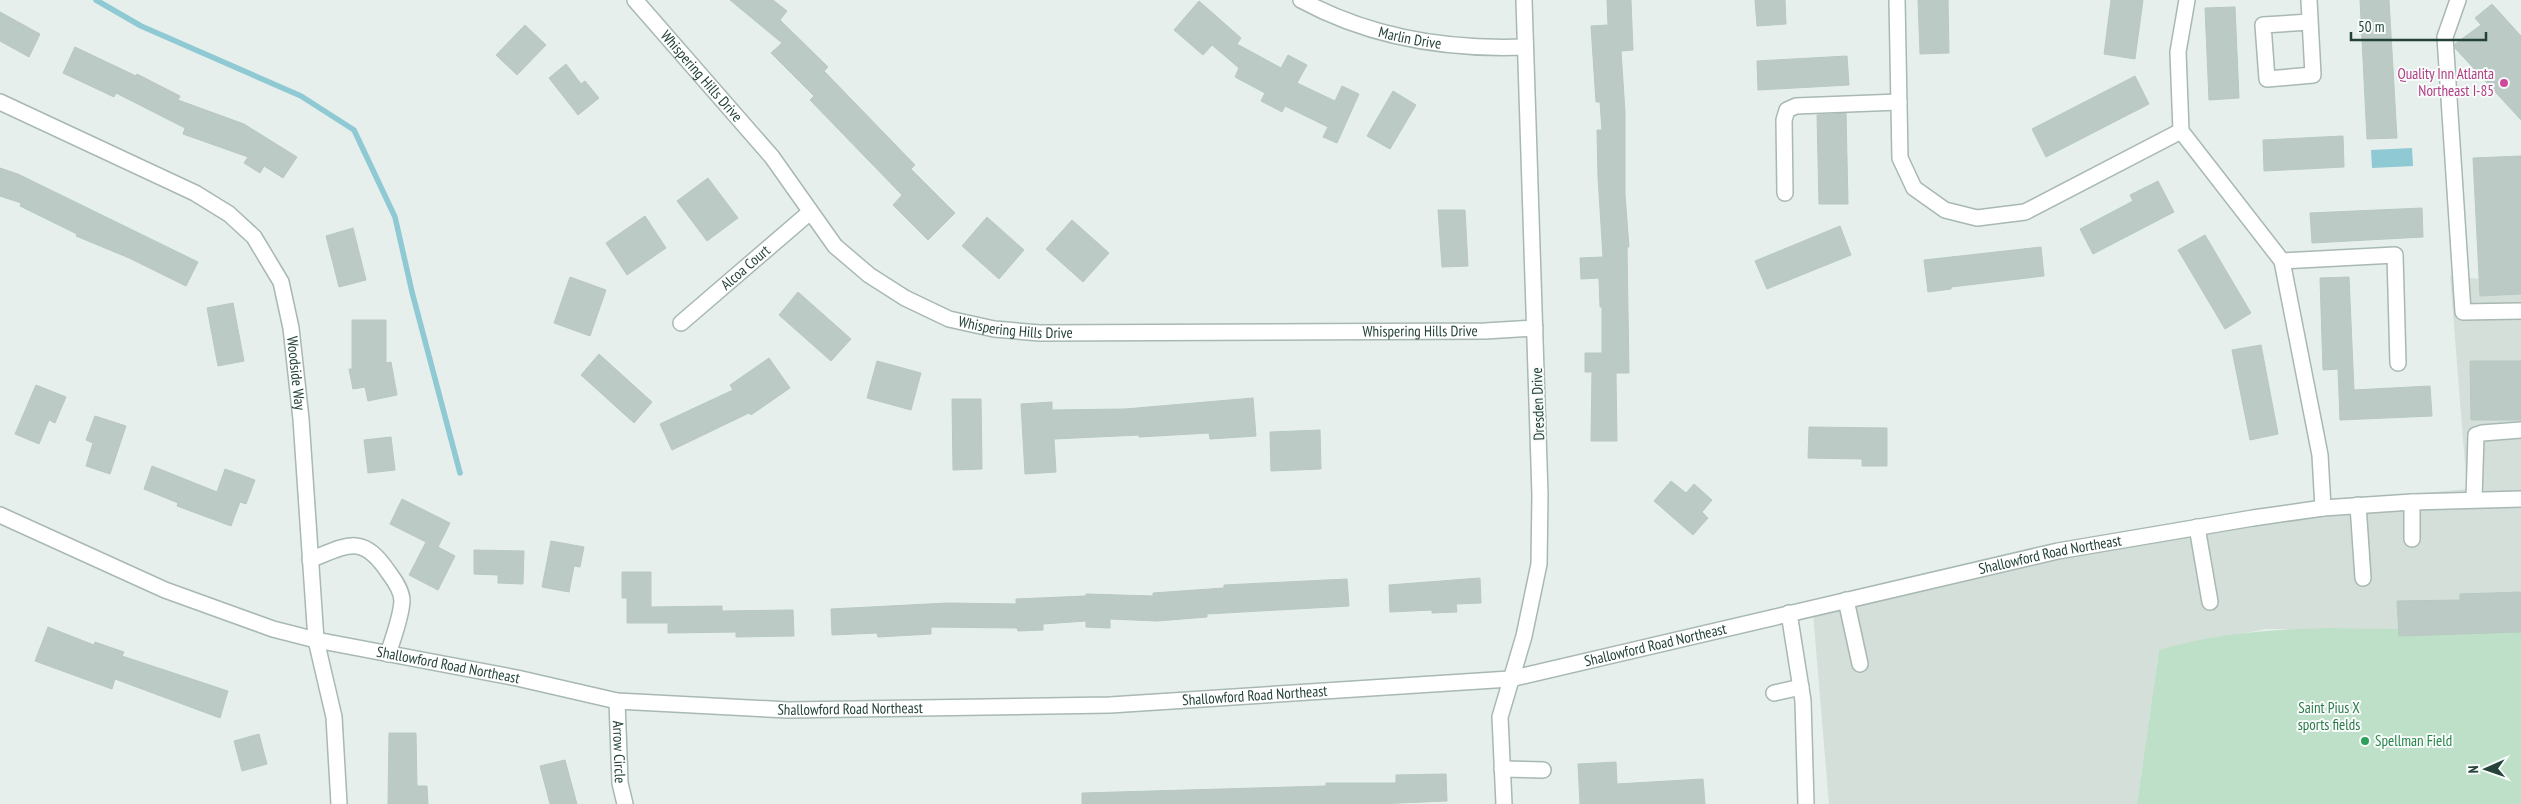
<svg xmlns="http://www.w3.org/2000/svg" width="2521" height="804" font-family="'PT Sans Narrow',sans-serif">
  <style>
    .built { fill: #d4dfda }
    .green { fill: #bfe0c8 }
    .water { fill: #8ec9d4 }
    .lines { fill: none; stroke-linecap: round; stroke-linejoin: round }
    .stream { stroke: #8ec9d4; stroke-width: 5.5 }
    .building { fill: #bbcac4; stroke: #b8c9c2 }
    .minor-casing { stroke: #a8b8b2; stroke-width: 18 }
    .minor { stroke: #fff; stroke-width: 15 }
    .hotel-dot { fill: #d1479c; stroke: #f7fbf9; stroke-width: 2 }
    .leisure-dot { fill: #2e9e5b; stroke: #f7fbf9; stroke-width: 2 }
    .labels { text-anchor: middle; stroke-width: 4; stroke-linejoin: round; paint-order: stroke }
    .street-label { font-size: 15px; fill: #24423a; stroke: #f7fbf9 }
    .hotel-label { font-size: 15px; fill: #b23c85; stroke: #f7fbf9; text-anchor: end }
    .park-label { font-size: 15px; fill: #2d7a4b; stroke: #f7fbf9 }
    .leisure-label { font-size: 15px; fill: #27864d; stroke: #f7fbf9; text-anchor: start }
  </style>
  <rect width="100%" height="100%" fill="#e6efeb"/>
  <path class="built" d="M 2450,276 L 2521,283 L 2521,631 L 2266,629 L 2159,650 L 2137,804 L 1829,804 L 1813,613 L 2074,543 L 2316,504 L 2467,489 Z"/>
  <path class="green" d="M 2331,628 L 2521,631 L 2521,804 L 2137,804 L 2159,650 C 2216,633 2272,629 2331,628 Z"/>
  <path class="water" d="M 2412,148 L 2413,166 L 2372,168 L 2371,150 Z"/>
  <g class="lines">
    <path class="stream" d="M 96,0 L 141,26 L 301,96 L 354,130 L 395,217 L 412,292 L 460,473"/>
  </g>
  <g class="building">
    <path d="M 730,0 L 773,0 L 787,11 L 780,20 L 828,67 L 824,71 L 915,165 L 911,169 L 955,213 L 928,240 L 893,205 L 902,195 L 810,100 L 814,96 L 771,53 L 782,43 Z"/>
    <path d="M 1607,0 L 1631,0 L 1633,50 L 1621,51 L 1625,112 L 1625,195 L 1629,247 L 1627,247 L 1629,373 L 1616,373 L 1617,441 L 1591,441 L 1592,372 L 1585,372 L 1585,353 L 1602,353 L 1602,307 L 1600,307 L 1599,278 L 1581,279 L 1580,258 L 1603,257 L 1598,177 L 1597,130 L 1602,130 L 1600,102 L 1596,102 L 1591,26 L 1608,25 Z"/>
    <path d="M 1755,0 L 1785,0 L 1786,24 L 1757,26 Z"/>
    <path d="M 1918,0 L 1948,0 L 1949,53 L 1920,54 Z"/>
    <path d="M 2111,0 L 2143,0 L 2135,59 L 2104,54 Z"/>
    <path d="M 2360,0 L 2389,0 L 2397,138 L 2367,139 Z"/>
    <path d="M 1199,1 L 1241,38 L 1237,44 L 1281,68 L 1288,55 L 1307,65 L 1297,83 L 1335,101 L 1342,86 L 1359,94 L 1337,143 L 1323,137 L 1328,127 L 1285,106 L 1282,112 L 1261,101 L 1265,93 L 1235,77 L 1239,68 L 1212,45 L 1203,55 L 1174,30 Z"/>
    <path d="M 2492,4 L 2521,36 L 2521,120 L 2455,48 L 2455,44 L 2481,25 L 2475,18 Z"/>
    <path d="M 2235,7 L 2239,98 L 2209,100 L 2205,8 Z"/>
    <path d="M 0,12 L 40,34 L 29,57 L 0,41 Z"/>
    <path d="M 525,25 L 546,45 L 517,75 L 496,55 Z"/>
    <path d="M 75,47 L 136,76 L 137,74 L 180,96 L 178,100 L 244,124 L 297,157 L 283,178 L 264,166 L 260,173 L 244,163 L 248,157 L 183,134 L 185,128 L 116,93 L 114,97 L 63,73 Z"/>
    <path d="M 1847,56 L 1849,85 L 1758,90 L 1757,61 Z"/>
    <path d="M 566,64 L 581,84 L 585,81 L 599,98 L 578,115 L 549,78 Z"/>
    <path d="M 2135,76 L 2149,104 L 2046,157 L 2032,129 Z"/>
    <path d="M 1393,91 L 1416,105 L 1390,149 L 1367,136 Z"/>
    <path d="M 1846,113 L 1848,204 L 1819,204 L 1817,115 Z"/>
    <path d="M 2343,136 L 2344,167 L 2264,171 L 2263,140 Z"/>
    <path d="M 2521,156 L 2521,294 L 2480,296 L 2473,158 Z"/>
    <path d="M 0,168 L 18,174 L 198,262 L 186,286 L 129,258 L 76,236 L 77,234 L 20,206 L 21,203 L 0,196 Z"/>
    <path d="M 708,178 L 738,218 L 707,241 L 677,201 Z"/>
    <path d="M 2158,181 L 2174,212 L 2093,254 L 2080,229 L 2133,201 L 2130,195 Z"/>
    <path d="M 2422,208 L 2423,237 L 2312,243 L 2310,213 Z"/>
    <path d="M 1438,210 L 1465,210 L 1468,266 L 1442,267 Z"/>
    <path d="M 645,216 L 666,248 L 627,275 L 606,243 Z"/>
    <path d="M 987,217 L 1024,250 L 999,279 L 962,246 Z"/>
    <path d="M 1072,220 L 1109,253 L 1083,282 L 1046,249 Z"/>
    <path d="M 1840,226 L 1851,255 L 1767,289 L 1755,261 Z"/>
    <path d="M 353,228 L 366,280 L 339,287 L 326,236 Z"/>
    <path d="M 2205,235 L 2251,313 L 2225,329 L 2178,250 Z"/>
    <path d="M 2041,247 L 2044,276 L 1951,287 L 1951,289 L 1928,292 L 1924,260 Z"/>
    <path d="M 570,277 L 606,290 L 590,336 L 554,323 Z"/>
    <path d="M 2349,277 L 2354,390 L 2430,386 L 2432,416 L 2340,420 L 2338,369 L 2323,370 L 2320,278 Z"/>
    <path d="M 798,292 L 851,339 L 831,361 L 779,315 Z"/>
    <path d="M 233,303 L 244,361 L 218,366 L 207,308 Z"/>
    <path d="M 352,320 L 386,320 L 386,363 L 391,362 L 397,395 L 368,401 L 365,387 L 353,389 L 349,369 L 352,369 Z"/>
    <path d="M 2261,345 L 2278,434 L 2250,440 L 2232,350 Z"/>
    <path d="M 599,354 L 652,402 L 634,423 L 581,375 Z"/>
    <path d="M 769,358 L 790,388 L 751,415 L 749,413 L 672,450 L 660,424 L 733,390 L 730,385 Z"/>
    <path d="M 877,361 L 921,373 L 911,410 L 867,398 Z"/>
    <path d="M 2470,361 L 2521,361 L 2521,420 L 2471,420 Z"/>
    <path d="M 36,385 L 66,397 L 55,423 L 49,420 L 39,444 L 15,434 Z"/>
    <path d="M 1253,398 L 1256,436 L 1210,439 L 1209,433 L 1139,437 L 1139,435 L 1054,439 L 1056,472 L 1025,474 L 1021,404 L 1052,402 L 1052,410 L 1125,409 Z"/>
    <path d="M 952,399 L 981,399 L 982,469 L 953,470 Z"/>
    <path d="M 95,416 L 126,426 L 110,474 L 86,466 L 93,443 L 86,440 Z"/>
    <path d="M 1809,427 L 1887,428 L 1887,466 L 1862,466 L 1862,459 L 1808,458 Z"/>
    <path d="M 1320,430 L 1321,469 L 1271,471 L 1270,432 Z"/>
    <path d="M 391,437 L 395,470 L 368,473 L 364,440 Z"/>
    <path d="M 152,466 L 217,492 L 225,469 L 255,480 L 246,504 L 240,502 L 231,526 L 177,506 L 178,503 L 144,489 Z"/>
    <path d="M 1671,481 L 1686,493 L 1694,484 L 1712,500 L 1702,512 L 1708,518 L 1693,535 L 1654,501 Z"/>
    <path d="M 402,499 L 450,523 L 438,547 L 455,556 L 438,590 L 409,575 L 426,542 L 390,524 Z"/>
    <path d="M 551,541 L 584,547 L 580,567 L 574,566 L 569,592 L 542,587 Z"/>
    <path d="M 474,550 L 524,551 L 523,584 L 498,583 L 498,575 L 474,574 Z"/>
    <path d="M 622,572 L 651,572 L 651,607 L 722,606 L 722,611 L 793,610 L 794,636 L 736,637 L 736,632 L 668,633 L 668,623 L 627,623 L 627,598 L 622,598 Z"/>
    <path d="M 1480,578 L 1481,603 L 1456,604 L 1457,612 L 1432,613 L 1432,610 L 1390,612 L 1389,585 Z"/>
    <path d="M 1347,579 L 1349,606 L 1207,614 L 1207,617 L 1157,621 L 1110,619 L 1110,628 L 1086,627 L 1086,621 L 1043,624 L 1043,630 L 1018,631 L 1017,628 L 931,627 L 931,634 L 878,637 L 877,633 L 832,635 L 831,609 L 948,603 L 1016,604 L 1016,599 L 1086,596 L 1086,594 L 1153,596 L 1153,593 L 1224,588 L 1224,585 Z"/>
    <path d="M 2521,592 L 2521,632 L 2399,636 L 2397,601 L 2460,600 L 2460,594 Z"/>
    <path d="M 48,627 L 94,645 L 95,642 L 124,652 L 122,656 L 228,691 L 220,718 L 115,679 L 112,689 L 35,661 Z"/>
    <path d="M 389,733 L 416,733 L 417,786 L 427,786 L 428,804 L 388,804 Z"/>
    <path d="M 259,734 L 267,764 L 242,771 L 234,741 Z"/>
    <path d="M 565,760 L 577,804 L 550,804 L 540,766 Z"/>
    <path d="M 1616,762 L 1617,784 L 1703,779 L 1705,804 L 1580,804 L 1578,764 Z"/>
    <path d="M 1446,774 L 1447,801 L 1376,804 L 1082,804 L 1082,793 L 1326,786 L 1326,783 L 1396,783 L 1396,775 Z"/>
  </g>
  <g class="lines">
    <defs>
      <g id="minor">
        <path id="s1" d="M 635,0 L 772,157 L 835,246 L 869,275 L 905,298 L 949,319 L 994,329 L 1040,333 L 1485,331 L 1535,328"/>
        <path id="s2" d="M 1301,0 C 1371,38 1446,50 1525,47"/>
        <path d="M 1897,0 L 1900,158 L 1914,188 L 1945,210 L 1977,218 L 2025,212 L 2181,131"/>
        <path d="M 2187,0 L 2178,52 L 2181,131 L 2282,261 L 2320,455 L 2323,508"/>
        <path d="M 2309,0 L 2313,75 L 2267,79 L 2263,25 L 2310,22"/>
        <path d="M 2458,0 L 2445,37 L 2463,312 L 2521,311"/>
        <path id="s3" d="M 0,102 L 195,193 L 229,214 L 254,237 L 281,282 L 291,328 L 301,419 L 316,640 L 334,717 L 339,804"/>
        <path d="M 1785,193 L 1784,120 L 1787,110 L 1796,106 L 1899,102"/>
        <path d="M 2282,261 L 2395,255 L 2398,363"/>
        <path id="s4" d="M 681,323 L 809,213"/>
        <path d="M 2474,499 L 2476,435 L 2482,433 L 2521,430"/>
        <path d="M 2412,502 L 2412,539"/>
        <path d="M 2358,505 L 2363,578"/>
        <path id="s5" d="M 0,515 L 165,590 L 273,629 L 316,640 L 517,678 L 617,701 L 788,710 L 1110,705 L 1510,679 L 2058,551 L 2253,518 L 2323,508 L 2412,502 L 2521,499"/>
        <path d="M 2197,527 L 2210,602"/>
        <path d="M 310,560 C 349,544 363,534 389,573 C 395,581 402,591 402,601 C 401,618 393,638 388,654"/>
        <path d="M 1846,600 L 1860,664"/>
        <path d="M 1789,613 L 1803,701 L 1806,804"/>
        <path d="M 1774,693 L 1801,687"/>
        <path id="s6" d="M 617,701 L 620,783 L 625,804"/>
        <path d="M 1502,769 L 1543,770"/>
        <path d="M 1504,804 L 1500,717 L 1524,636 L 1539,564 L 1540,495 L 1524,0"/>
      </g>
    </defs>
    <use href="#minor" class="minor-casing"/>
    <use href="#minor" class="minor"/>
  </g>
  <circle class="hotel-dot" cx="2504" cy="83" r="5"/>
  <circle class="leisure-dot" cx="2365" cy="741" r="5"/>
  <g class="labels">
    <g class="street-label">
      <text dy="5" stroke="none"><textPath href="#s2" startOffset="116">Marlin Drive</textPath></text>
      <text dy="5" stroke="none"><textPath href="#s1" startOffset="101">Whispering Hills Drive</textPath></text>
      <text dy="5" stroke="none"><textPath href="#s4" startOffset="85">Alcoa Court</textPath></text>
      <text dy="5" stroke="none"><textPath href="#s1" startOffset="521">Whispering Hills Drive</textPath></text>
      <text dy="5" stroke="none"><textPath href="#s1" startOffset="926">Whispering Hills Drive</textPath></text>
      <text dy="5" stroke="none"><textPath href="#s3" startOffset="434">Woodside Way</textPath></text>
      <text transform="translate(1538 404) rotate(-92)" y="5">Dresden Drive</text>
      <text dy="5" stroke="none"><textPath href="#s5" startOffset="2096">Shallowford Road Northeast</textPath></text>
      <text dy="5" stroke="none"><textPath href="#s5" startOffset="1691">Shallowford Road Northeast</textPath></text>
      <text dy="5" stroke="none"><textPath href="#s5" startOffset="475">Shallowford Road Northeast</textPath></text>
      <text dy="5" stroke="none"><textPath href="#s5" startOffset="1286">Shallowford Road Northeast</textPath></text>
      <text dy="5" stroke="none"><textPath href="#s5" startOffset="881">Shallowford Road Northeast</textPath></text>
      <text dy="5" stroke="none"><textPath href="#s6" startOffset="51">Arrow Circle</textPath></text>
    </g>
    <g class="hotel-label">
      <text x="2494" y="79">Quality Inn Atlanta<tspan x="2494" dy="17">Northeast I-85</tspan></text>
    </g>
    <g class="park-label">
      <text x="2329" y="713">Saint Pius X<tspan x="2329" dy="17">sports fields</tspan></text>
    </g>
    <g class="leisure-label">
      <text x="2375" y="746">Spellman Field</text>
    </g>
  </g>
  <g transform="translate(2486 769) rotate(268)" stroke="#f7fbf9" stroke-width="4" paint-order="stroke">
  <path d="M0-4L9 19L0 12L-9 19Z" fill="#24423a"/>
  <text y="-8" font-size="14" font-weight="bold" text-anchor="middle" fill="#24423a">N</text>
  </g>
  <path d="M2351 32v8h135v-8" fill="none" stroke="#24423a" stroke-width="2.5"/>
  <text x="2358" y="32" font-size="15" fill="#24423a" stroke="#f7fbf9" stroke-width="4" paint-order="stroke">50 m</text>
</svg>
